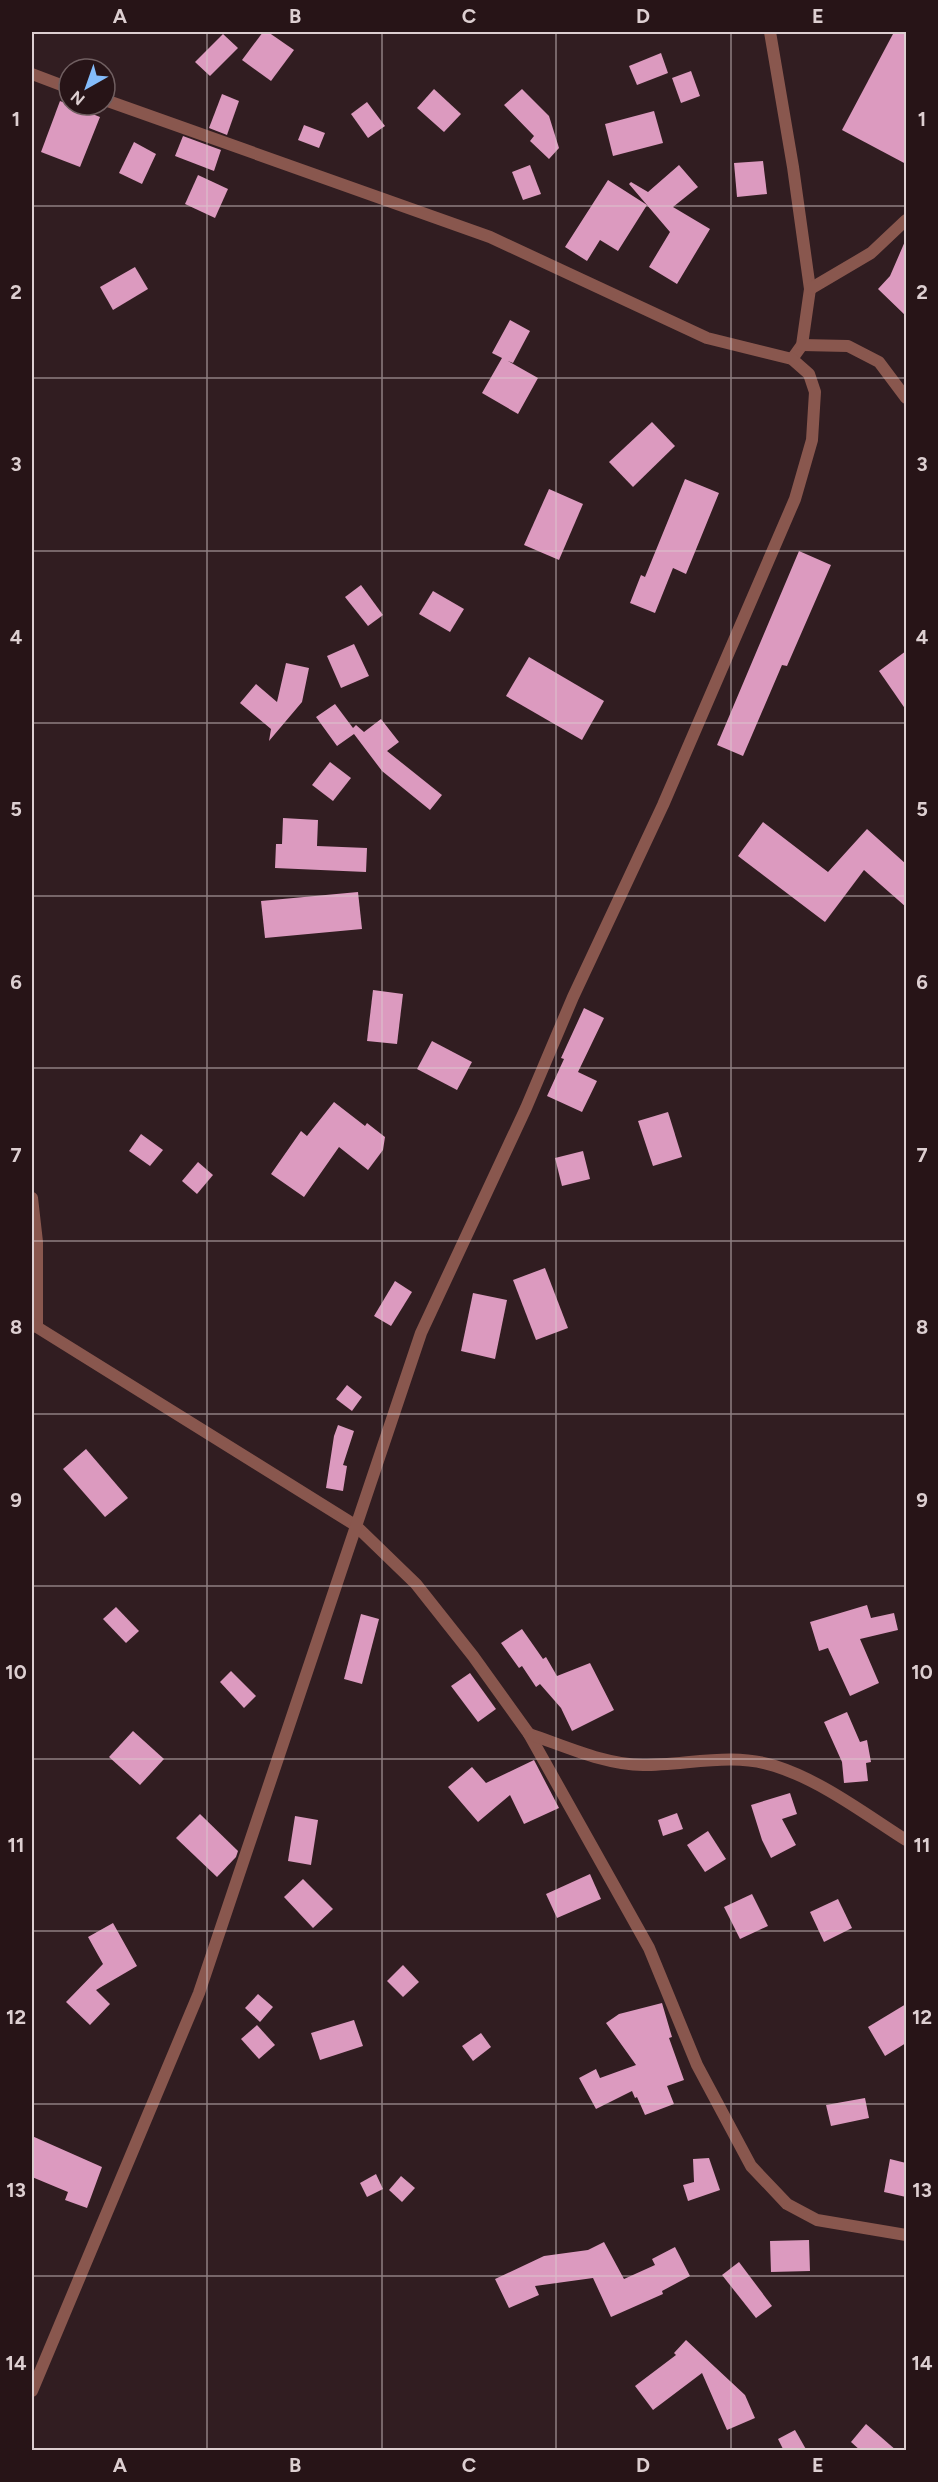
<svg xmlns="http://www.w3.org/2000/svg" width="938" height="2482" font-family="Figtree,sans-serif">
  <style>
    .building { fill: #dc9abf }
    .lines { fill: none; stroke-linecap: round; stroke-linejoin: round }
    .minor { stroke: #89574e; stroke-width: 12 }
    .grid { fill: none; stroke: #ddcfd1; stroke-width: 1.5; stroke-opacity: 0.55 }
    .neatline { fill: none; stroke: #ddcfd1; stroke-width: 2 }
    .grid-label { font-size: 20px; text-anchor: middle; font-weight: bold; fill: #ddcfd1 }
  </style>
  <rect width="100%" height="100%" fill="#311d21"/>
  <g class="building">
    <path d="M 263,32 L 268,32 L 294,50 L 271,81 L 242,60 Z"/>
    <path d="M 894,32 L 906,32 L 906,164 L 842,130 Z"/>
    <path d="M 223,34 L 238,48 L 210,76 L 195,62 Z"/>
    <path d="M 661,53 L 668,73 L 637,85 L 629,66 Z"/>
    <path d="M 691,71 L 700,96 L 681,103 L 672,78 Z"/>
    <path d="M 434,89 L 461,114 L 444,132 L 417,108 Z"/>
    <path d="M 522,89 L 549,116 L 559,148 L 549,159 L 530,141 L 534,136 L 504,105 Z"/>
    <path d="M 222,94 L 239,101 L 227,135 L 209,128 Z"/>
    <path d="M 60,101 L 100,117 L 80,167 L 41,152 Z"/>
    <path d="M 367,102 L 385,126 L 368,138 L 351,114 Z"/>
    <path d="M 654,111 L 663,143 L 613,156 L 605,124 Z"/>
    <path d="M 304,125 L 325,133 L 319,148 L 298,140 Z"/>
    <path d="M 183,136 L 221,150 L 214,171 L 175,156 Z"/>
    <path d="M 134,142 L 156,154 L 142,184 L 119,173 Z"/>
    <path d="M 763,161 L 767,194 L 737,197 L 734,163 Z"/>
    <path d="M 530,165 L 541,194 L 523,200 L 512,172 Z"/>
    <path d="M 679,165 L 698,187 L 673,207 L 710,229 L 677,284 L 649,267 L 670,232 L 629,184 L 631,182 L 648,192 Z"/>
    <path d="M 198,175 L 228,189 L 215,218 L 185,204 Z"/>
    <path d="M 608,180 L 647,205 L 618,251 L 600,240 L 587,261 L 565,247 Z"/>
    <path d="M 906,239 L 906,316 L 878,289 L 890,276 Z"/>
    <path d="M 135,267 L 148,289 L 113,310 L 100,287 Z"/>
    <path d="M 510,320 L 530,331 L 513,363 L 508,361 L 538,378 L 518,414 L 482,393 L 502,358 L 492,353 Z"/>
    <path d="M 652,422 L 675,446 L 633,487 L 609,462 Z"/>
    <path d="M 685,479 L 719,493 L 686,574 L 673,568 L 655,613 L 630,603 L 641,575 L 645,577 Z"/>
    <path d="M 549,489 L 583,504 L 559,560 L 524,545 Z"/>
    <path d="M 799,551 L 831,565 L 787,666 L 782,665 L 743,756 L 717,745 Z"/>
    <path d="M 361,585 L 383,615 L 368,626 L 345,597 Z"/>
    <path d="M 433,591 L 464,609 L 450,632 L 419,614 Z"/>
    <path d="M 354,644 L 369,676 L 341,688 L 327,656 Z"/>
    <path d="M 906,651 L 906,710 L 879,671 Z"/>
    <path d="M 529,657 L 604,701 L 582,740 L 506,696 Z"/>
    <path d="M 286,663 L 309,668 L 302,702 L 269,741 L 271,729 L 240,703 L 256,684 L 277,702 Z"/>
    <path d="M 335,704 L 353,728 L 356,725 L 364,732 L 381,719 L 399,742 L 387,751 L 442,795 L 430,810 L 382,771 L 354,734 L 337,746 L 316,717 Z"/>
    <path d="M 330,762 L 351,778 L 333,801 L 312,785 Z"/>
    <path d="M 283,818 L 318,820 L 317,846 L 367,848 L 366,872 L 275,868 L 276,844 L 282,844 Z"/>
    <path d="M 763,822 L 828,872 L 867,829 L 906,864 L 906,907 L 864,870 L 825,922 L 738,856 Z"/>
    <path d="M 358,892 L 362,929 L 265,938 L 261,901 Z"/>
    <path d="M 373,990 L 403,994 L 397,1044 L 367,1041 Z"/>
    <path d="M 584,1008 L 604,1018 L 578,1072 L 597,1081 L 582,1112 L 547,1096 L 564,1059 L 561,1058 Z"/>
    <path d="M 432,1041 L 472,1062 L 457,1090 L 417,1069 Z"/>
    <path d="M 334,1102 L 365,1126 L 367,1123 L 385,1137 L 383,1150 L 368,1170 L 339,1147 L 304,1197 L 271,1174 L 301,1131 L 307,1136 Z"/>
    <path d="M 668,1112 L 682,1157 L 653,1166 L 638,1121 Z"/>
    <path d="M 141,1134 L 163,1150 L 150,1166 L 129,1151 Z"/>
    <path d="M 583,1151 L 590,1179 L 562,1186 L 555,1158 Z"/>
    <path d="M 198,1162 L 213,1175 L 197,1194 L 182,1181 Z"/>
    <path d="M 545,1268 L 568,1328 L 536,1340 L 513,1280 Z"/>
    <path d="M 395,1281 L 412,1292 L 391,1326 L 374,1316 Z"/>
    <path d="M 473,1293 L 507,1300 L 495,1359 L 461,1351 Z"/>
    <path d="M 347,1385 L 362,1397 L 352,1411 L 336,1399 Z"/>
    <path d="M 338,1425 L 354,1431 L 343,1465 L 347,1466 L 343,1491 L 326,1488 L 334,1436 Z"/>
    <path d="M 86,1449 L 128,1498 L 105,1517 L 63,1469 Z"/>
    <path d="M 867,1605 L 871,1618 L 894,1613 L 898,1630 L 860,1639 L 879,1683 L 850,1696 L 828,1648 L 819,1651 L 810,1622 Z"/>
    <path d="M 116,1607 L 139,1631 L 126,1643 L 103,1619 Z"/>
    <path d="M 361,1614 L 379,1619 L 362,1684 L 344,1679 Z"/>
    <path d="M 522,1629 L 543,1659 L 546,1657 L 557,1676 L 590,1663 L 614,1710 L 572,1731 L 561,1708 L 540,1684 L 536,1687 L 522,1666 L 519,1668 L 501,1643 Z"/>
    <path d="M 231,1671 L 256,1696 L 244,1708 L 220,1682 Z"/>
    <path d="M 470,1673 L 496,1709 L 478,1722 L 451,1686 Z"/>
    <path d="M 847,1712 L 860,1742 L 867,1740 L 871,1762 L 866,1763 L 868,1781 L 844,1783 L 842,1762 L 824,1722 Z"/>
    <path d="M 133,1731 L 164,1759 L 140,1785 L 109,1757 Z"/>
    <path d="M 534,1760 L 559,1808 L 524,1824 L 510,1795 L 478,1822 L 448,1787 L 472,1767 L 486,1783 Z"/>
    <path d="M 790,1793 L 797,1814 L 782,1819 L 796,1845 L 771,1858 L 762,1840 L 751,1805 Z"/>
    <path d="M 677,1813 L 683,1829 L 663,1836 L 658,1820 Z"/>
    <path d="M 200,1814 L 238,1851 L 236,1857 L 217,1877 L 176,1838 Z"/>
    <path d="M 295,1816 L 318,1820 L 311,1865 L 288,1861 Z"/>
    <path d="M 708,1831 L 726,1859 L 705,1872 L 687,1845 Z"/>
    <path d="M 590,1874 L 601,1899 L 557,1918 L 546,1894 Z"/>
    <path d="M 303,1879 L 333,1909 L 313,1928 L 284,1897 Z"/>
    <path d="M 752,1894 L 768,1926 L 740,1939 L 724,1907 Z"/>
    <path d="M 838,1899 L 852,1928 L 824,1942 L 810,1912 Z"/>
    <path d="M 113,1923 L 137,1966 L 96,1990 L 110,2004 L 90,2025 L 66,2002 L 103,1964 L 88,1937 Z"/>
    <path d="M 403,1965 L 419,1982 L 403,1997 L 387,1981 Z"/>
    <path d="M 258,1994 L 273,2007 L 260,2022 L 245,2008 Z"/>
    <path d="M 662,2003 L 672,2037 L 669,2038 L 684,2080 L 667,2086 L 674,2104 L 645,2115 L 637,2097 L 635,2098 L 632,2091 L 596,2109 L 579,2078 L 596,2069 L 600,2078 L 636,2065 L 606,2023 L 619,2014 Z"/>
    <path d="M 906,2004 L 906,2043 L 885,2056 L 868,2027 Z"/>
    <path d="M 354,2020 L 363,2046 L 320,2060 L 311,2033 Z"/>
    <path d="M 257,2025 L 275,2045 L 259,2059 L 241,2039 Z"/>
    <path d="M 481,2033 L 491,2047 L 473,2061 L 462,2046 Z"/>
    <path d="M 865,2098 L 869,2118 L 831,2126 L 826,2105 Z"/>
    <path d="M 32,2136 L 102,2167 L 87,2208 L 65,2200 L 68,2192 L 32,2177 Z"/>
    <path d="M 709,2158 L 720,2190 L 688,2201 L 683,2185 L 694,2182 L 693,2159 Z"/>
    <path d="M 890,2159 L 906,2163 L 906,2197 L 884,2192 Z"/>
    <path d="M 376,2174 L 383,2189 L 367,2197 L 360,2183 Z"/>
    <path d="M 401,2176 L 415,2188 L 402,2202 L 389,2190 Z"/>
    <path d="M 809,2240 L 810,2271 L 771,2272 L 770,2241 Z"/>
    <path d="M 604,2242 L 624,2279 L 655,2265 L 652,2259 L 675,2247 L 690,2276 L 662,2291 L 663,2294 L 611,2317 L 593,2278 L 535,2286 L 539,2295 L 509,2308 L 495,2279 L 544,2256 L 588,2250 Z"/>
    <path d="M 739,2262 L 772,2306 L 756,2318 L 722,2275 Z"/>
    <path d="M 686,2340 L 745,2395 L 755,2418 L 727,2430 L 702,2373 L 653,2410 L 635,2386 L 676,2355 L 674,2353 Z"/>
    <path d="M 866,2424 L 897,2451 L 861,2451 L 851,2442 Z"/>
    <path d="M 795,2430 L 807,2451 L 784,2451 L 778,2439 Z"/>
  </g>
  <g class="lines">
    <g class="minor">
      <path d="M 770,32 L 793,167 L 810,289 L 802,345 L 792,359"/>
      <path d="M 32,74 L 69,88"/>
      <path d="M 810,289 L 871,253 L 906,220"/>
      <path d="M 802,345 L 848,346 L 879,362 L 906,398"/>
      <path d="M 32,1198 L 37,1242 L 37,1327"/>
      <path d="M 32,1324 L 355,1525 L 416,1584 L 473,1656 L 529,1734 L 649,1948 L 697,2065 L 751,2166 L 787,2204 L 817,2220 L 906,2235"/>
      <path d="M 529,1734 C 565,1746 605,1765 643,1765 C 688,1765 732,1752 775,1766 C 822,1781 865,1814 906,1840"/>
      <path d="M 32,2391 L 199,1993 L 421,1333 L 526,1108 L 573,997 L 663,805 L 795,499 L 812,440 L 815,392 L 809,374 L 792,359 L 707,338 L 490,237 L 105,100"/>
    </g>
  </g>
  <path class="grid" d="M 207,32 L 207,2450M 382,32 L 382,2450M 556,32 L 556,2450M 731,32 L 731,2450M 32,206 L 906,206M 32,378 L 906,378M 32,551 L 906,551M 32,723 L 906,723M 32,896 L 906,896M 32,1068 L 906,1068M 32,1241 L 906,1241M 32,1414 L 906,1414M 32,1586 L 906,1586M 32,1759 L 906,1759M 32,1931 L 906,1931M 32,2104 L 906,2104M 32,2276 L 906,2276"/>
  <rect width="938" height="2482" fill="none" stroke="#271417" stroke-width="66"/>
  <g transform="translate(87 87) rotate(220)"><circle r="28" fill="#271417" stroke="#705f61" stroke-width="1.5"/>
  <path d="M0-4.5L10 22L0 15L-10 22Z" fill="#84bcfb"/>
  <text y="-9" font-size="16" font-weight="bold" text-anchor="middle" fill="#ddcfd1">N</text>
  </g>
  <rect x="33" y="33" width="872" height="2416" class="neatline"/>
  <g class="grid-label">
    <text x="120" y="23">A</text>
    <text x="295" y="23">B</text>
    <text x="469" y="23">C</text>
    <text x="643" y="23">D</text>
    <text x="818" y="23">E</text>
    <text x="16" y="126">1</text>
    <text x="922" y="126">1</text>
    <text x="16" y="299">2</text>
    <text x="922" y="299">2</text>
    <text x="16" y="471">3</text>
    <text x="922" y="471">3</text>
    <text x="16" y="644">4</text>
    <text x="922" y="644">4</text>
    <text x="16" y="816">5</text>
    <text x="922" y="816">5</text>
    <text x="16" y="989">6</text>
    <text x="922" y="989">6</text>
    <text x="16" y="1162">7</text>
    <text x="922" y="1162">7</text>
    <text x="16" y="1334">8</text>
    <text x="922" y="1334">8</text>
    <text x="16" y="1507">9</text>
    <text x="922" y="1507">9</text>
    <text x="16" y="1679">10</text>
    <text x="922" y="1679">10</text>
    <text x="16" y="1852">11</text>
    <text x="922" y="1852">11</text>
    <text x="16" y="2024">12</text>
    <text x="922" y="2024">12</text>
    <text x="16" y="2197">13</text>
    <text x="922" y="2197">13</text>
    <text x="16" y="2370">14</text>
    <text x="922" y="2370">14</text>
    <text x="120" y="2472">A</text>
    <text x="295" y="2472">B</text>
    <text x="469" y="2472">C</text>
    <text x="643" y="2472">D</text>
    <text x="818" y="2472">E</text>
  </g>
</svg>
